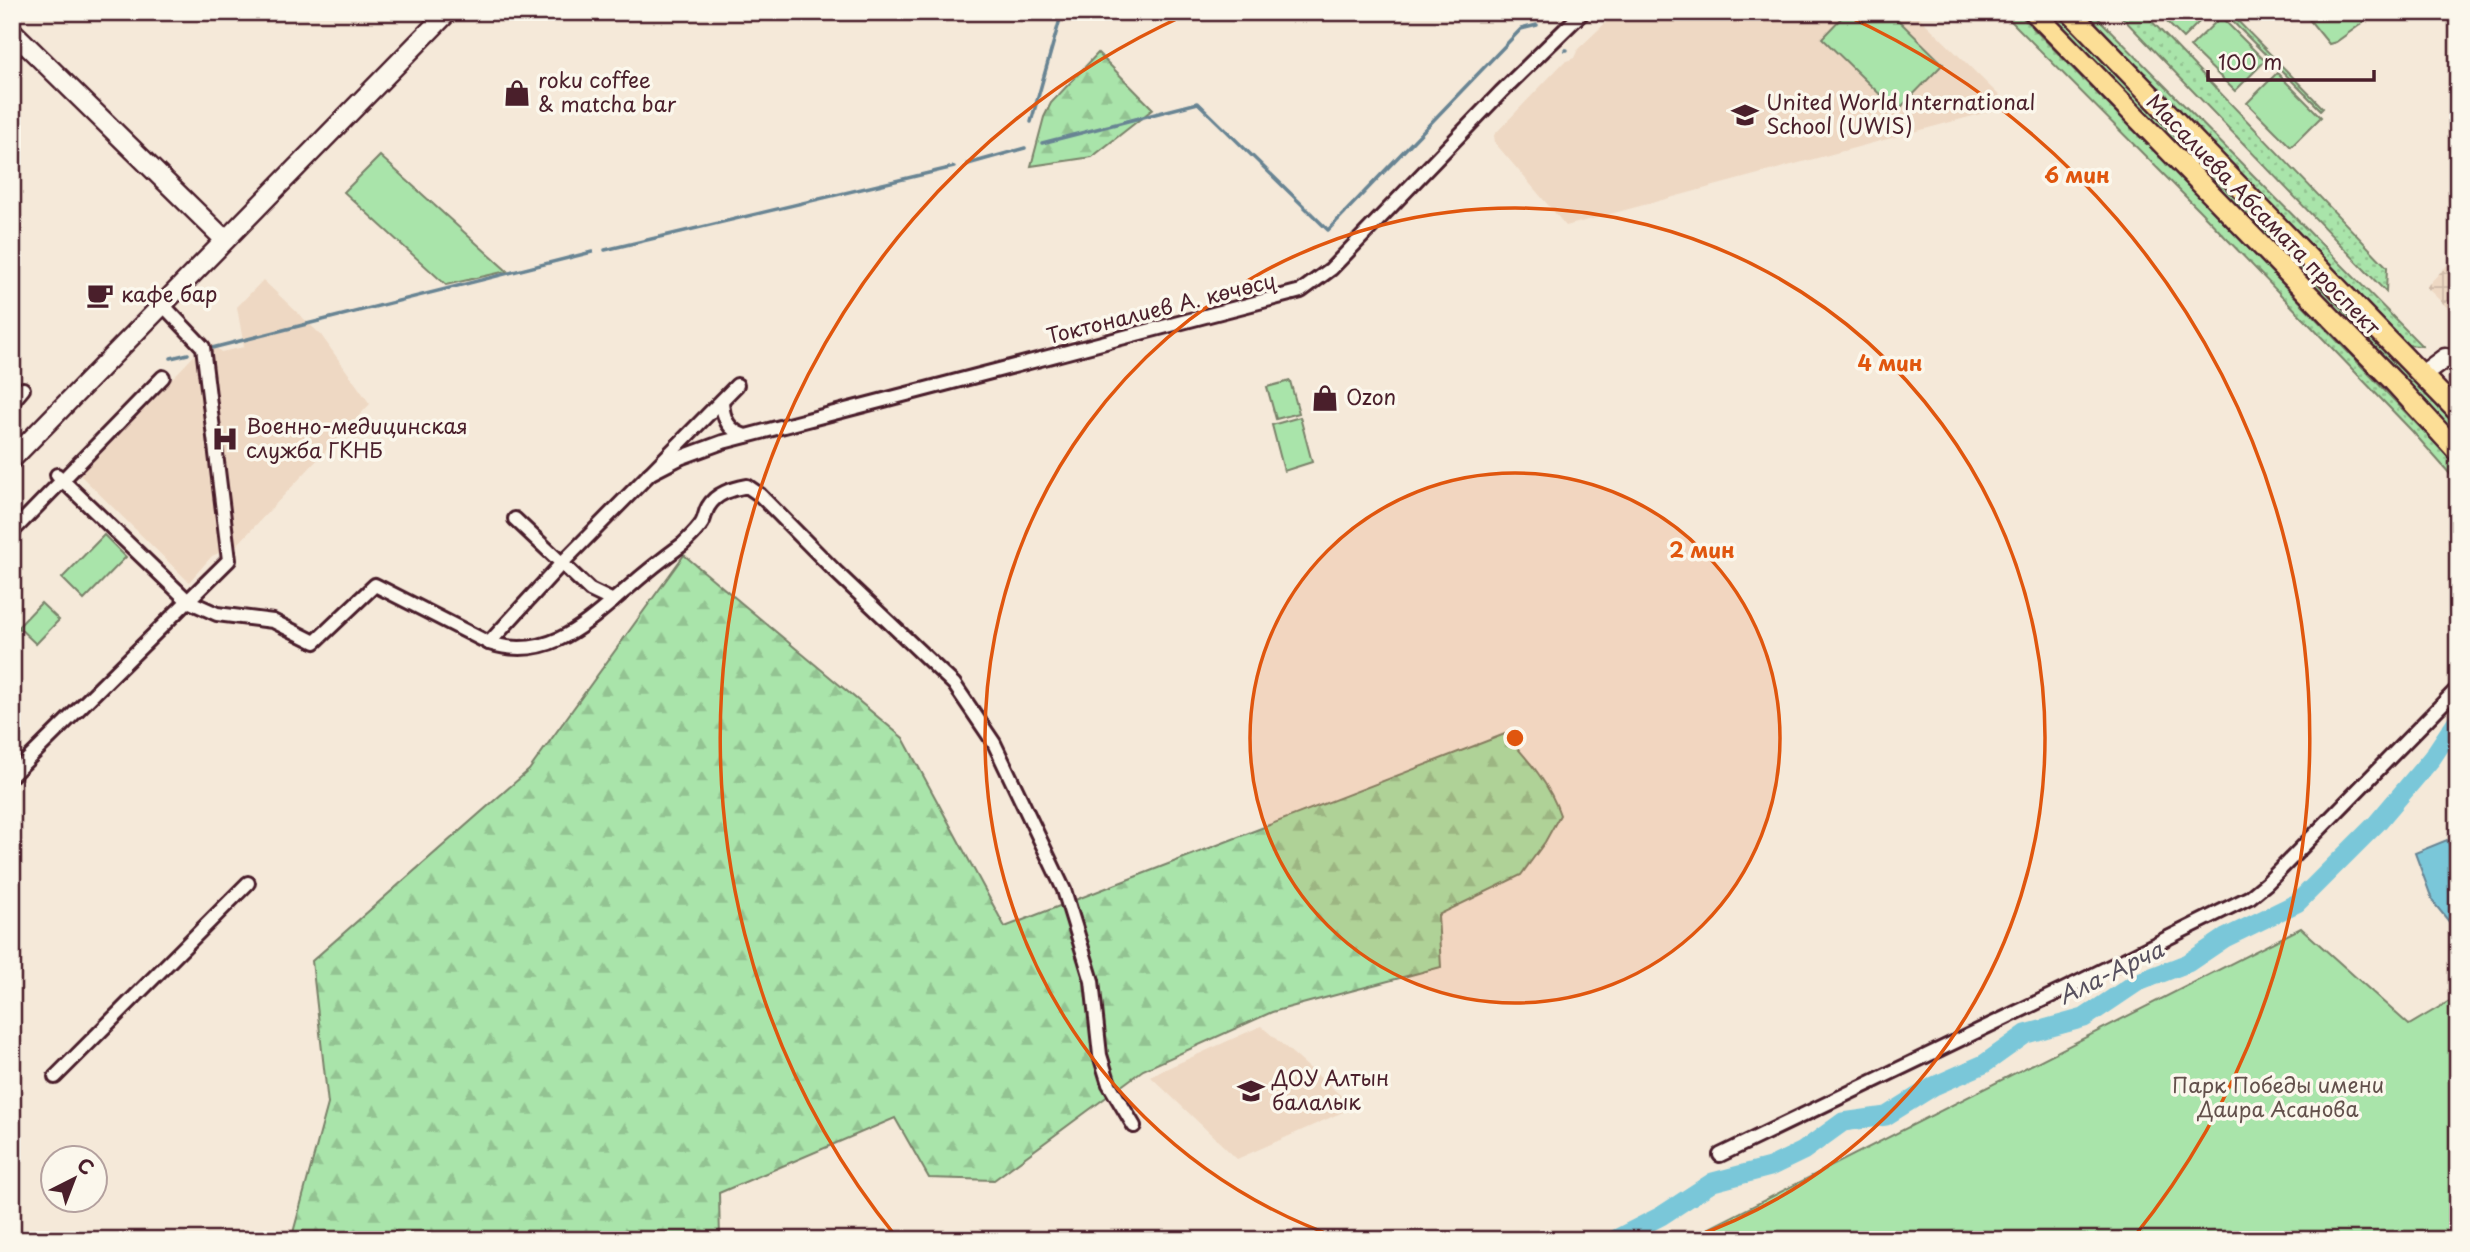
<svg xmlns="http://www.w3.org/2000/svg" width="2470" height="1252" font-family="'Playpen Sans',sans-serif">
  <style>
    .built { fill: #eed8c3 }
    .industrial { fill: url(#industrial-grid) }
    .grass { fill: url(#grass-dots); stroke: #7a826a; stroke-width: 2 }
    .forest { fill: url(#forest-firs); stroke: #7a826a; stroke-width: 2 }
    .park { fill: #a9e4aa; stroke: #7a826a; stroke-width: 2 }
    .water { fill: #7ac7d9; stroke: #678493; stroke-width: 2 }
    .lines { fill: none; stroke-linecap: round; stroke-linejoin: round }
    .stream { stroke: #678493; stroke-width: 3.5 }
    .river { stroke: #7ac7d9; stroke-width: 19 }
    .street-casing { stroke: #4a1f2b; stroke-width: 18 }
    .secondary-casing { stroke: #4a1f2b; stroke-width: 23 }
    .primary-casing { stroke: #4a1f2b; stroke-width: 24 }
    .street { stroke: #fbf7ec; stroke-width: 12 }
    .secondary { stroke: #fbf7ec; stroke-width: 18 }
    .primary { stroke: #fcde96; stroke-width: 19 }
    .ring { fill: none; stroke: #e0560e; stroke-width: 3.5 }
    .labels { text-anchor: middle; stroke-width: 7; stroke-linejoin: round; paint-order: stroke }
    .poi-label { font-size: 21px; fill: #4a1f2b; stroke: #fbf7ec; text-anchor: start }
    .street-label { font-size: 21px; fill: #4a1f2b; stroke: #fbf7ec }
    .park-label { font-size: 21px; fill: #62504b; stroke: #fbf7ec }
    .water-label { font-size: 23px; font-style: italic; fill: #58515f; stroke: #fbf7ec }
    .centre { fill: #e0560e; stroke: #fbf7ec; stroke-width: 3.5 }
    .ring-label { font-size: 21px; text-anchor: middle; font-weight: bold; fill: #e0560e; stroke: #fbf7ec; stroke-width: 7; stroke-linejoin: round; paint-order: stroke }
  </style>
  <defs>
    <pattern id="industrial-grid" width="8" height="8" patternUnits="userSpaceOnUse" patternTransform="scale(1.75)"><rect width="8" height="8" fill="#eed8c3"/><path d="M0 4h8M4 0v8" fill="none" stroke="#ceb9a8"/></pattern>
    <pattern id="grass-dots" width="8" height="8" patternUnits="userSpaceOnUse" patternTransform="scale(1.75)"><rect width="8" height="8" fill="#a9e4aa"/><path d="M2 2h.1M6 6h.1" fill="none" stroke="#93c392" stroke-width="1.8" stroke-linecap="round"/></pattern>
    <pattern id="forest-firs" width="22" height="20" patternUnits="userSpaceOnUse" patternTransform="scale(1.75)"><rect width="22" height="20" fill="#a9e4aa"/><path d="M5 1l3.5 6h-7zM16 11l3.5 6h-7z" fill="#93c392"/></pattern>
  </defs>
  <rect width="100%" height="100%" fill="#f5e9d9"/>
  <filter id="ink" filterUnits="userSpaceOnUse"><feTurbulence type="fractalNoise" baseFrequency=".0143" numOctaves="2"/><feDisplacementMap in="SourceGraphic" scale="14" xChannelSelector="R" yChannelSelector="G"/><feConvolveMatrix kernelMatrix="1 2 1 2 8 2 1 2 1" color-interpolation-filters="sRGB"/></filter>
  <g filter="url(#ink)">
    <g class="built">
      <path d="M 1617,12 L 1914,12 L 2010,106 L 1566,226 L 1495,143 L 1494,135 L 1564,62 L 1574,58 L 1578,49 Z"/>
      <path d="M 263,280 L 321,335 L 370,404 L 237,545 L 212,556 L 189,582 L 80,475 L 208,341 L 221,352 L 244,347 L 237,307 Z"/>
      <path d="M 1261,1026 L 1354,1107 L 1237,1159 L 1150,1076 Z"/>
    </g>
    <path class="industrial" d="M 2458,254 L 2458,318 L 2426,287 Z"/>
    <g class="grass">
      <path d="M 2002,12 L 2017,12 L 2187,184 L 2458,467 L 2458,483 L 2412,431 L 2199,210 Z"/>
      <path d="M 2047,12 L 2056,12 L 2458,426 L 2458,436 L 2298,269 Z"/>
      <path d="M 2080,12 L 2092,12 L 2422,346 L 2405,345 Z"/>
      <path d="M 2117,12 L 2143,12 L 2387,267 L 2386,292 Z"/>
      <path d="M 2223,12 L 2229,12 L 2323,108 L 2321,110 Z"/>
    </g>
    <g class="forest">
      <path d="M 1098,53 L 1153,109 L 1092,157 L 1031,166 L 1044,117 L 1051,103 Z"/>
      <path d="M 684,555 L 903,738 L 1005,927 L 1505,734 C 1528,760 1549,782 1560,815 L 1545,842 L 1521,875 L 1438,915 L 1441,967 L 1272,1012 L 1143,1070 L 994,1180 L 929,1178 L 895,1118 L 719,1193 L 720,1240 L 291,1240 L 328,1104 L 312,961 L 529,770 Z"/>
    </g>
    <g class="park">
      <path d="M 1847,12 L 1890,12 L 1943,64 L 1897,111 L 1822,38 Z"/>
      <path d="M 2157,12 L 2209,12 L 2183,38 Z"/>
      <path d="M 2303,12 L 2364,12 L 2364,22 L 2336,42 L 2329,44 Z"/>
      <path d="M 2221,17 L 2265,61 L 2235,91 L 2190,47 Z"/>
      <path d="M 2277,73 L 2321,117 L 2291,147 L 2247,103 Z"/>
      <path d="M 380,156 L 390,165 L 507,271 L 446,285 L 344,192 Z"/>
      <path d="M 1290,381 L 1299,413 L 1276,419 L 1267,387 Z"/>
      <path d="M 1300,417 L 1312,462 L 1284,471 L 1272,425 Z"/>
      <path d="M 104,535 L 126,557 L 84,600 L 62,578 Z"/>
      <path d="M 41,603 L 59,620 L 36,644 L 18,627 Z"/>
      <path d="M 2301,928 L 2409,1025 L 2458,996 L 2458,1240 L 1686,1240 Z"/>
    </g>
    <path class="water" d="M 2447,840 L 2458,864 L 2458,926 L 2455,929 L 2433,902 L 2415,853 Z"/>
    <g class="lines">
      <g class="stream">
        <path d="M 1565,50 L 1567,50"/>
        <path d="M 1031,122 L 1062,12"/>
        <path d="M 1042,143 L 1198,103 L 1328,230 L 1521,29 L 1537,25"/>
        <path d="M 968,164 L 1025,148"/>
        <path d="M 605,250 L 954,167"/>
        <path d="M 208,349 L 592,252"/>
        <path d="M 171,358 L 188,354"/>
      </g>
      <path class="river" d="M 1614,1240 L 1661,1216 L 1713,1182 L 1770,1167 L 1803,1151 L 1843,1122 L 1886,1116 L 1934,1086 L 1984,1064 L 2026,1034 L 2084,1018 L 2136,983 L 2188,963 L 2225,938 L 2297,903 L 2377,823 L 2432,758 L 2458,719"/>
      <defs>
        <g id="street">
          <path d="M 12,54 L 24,42"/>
          <path d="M 722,401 C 723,419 728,430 745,436"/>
          <path d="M 12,402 L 23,389"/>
          <path d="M 649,474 L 682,457 L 723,442 L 1301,291 L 1331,269 L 1501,92 L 1583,12"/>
          <path d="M 57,475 L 188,601 L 217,614 L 273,621 L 315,642 L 375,585 L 489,643 C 549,662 585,624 628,588 C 646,572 664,558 683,544 C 690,537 697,531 702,523 C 705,518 705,512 708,507 C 716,493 732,489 747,486 L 760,495 L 835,571 L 954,684 L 994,743 L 1064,890 L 1092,981 L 1100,1055 L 1109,1084 L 1134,1126"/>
          <path d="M 515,519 L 590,590 L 613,601"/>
          <path d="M 12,532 L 163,377"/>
          <path d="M 489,643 L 562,563 L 737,385"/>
          <path d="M 12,775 L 229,560 L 203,347 L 163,305"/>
          <path d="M 55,1077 L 248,883"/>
          <path d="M 1720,1155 L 2065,989 L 2250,897 L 2267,883 L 2458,688"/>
        </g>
        <g id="secondary">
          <path d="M 12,31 L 225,240"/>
          <path d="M 2422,375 L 2445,358 L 2458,360"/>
          <path d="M 12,459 L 448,12"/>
        </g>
        <g id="primary">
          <path d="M 2034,12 L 2393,381 L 2458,452"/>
          <path d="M 2070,12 L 2458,412"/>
        </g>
      </defs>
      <use href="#street" class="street-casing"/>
      <use href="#secondary" class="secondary-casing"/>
      <use href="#primary" class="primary-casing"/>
      <use href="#street" class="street"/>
      <use href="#secondary" class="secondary"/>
      <use href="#primary" class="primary"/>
    </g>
  </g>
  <circle cx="1515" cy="738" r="265" fill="#e0560e" fill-opacity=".12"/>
  <g class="ring">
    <circle cx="1515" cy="738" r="265"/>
    <path d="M1342 1239A530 530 0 1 1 1688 1239"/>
    <path d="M897 1238A795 795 0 0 1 1185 15M1845 15A795 795 0 0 1 2133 1238"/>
  </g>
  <defs>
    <symbol id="shop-bare" viewBox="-9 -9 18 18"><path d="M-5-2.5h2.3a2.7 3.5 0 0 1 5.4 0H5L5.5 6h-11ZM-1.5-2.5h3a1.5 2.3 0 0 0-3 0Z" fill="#4a1f2b" stroke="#fbf7ec" stroke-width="2.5" paint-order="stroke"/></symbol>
    <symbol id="school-bare" viewBox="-9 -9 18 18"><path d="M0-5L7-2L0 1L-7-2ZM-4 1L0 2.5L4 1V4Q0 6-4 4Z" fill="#4a1f2b" stroke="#fbf7ec" stroke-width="2.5" paint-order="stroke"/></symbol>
    <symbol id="cafe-bare" viewBox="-9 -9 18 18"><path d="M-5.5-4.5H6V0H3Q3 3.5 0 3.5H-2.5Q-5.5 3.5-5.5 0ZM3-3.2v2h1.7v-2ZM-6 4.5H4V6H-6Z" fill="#4a1f2b" stroke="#fbf7ec" stroke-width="2.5" paint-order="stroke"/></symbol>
    <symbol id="hospital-bare" viewBox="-9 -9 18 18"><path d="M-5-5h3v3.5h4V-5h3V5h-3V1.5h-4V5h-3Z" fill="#4a1f2b" stroke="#fbf7ec" stroke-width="2.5" paint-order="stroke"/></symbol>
  </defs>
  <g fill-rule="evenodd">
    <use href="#shop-bare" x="498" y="74" width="38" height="38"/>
    <use href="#school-bare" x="1726" y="96" width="38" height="38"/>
    <use href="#cafe-bare" x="81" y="276" width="38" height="38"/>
    <use href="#shop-bare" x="1306" y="379" width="38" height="38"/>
    <use href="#hospital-bare" x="206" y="420" width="38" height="38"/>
    <use href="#school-bare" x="1232" y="1072" width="38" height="38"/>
  </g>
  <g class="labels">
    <g class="poi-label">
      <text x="538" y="88">roku coffee<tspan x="538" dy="24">&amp; matcha bar</tspan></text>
      <text x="1766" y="110">United World International<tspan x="1766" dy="24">School (UWIS)</tspan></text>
      <text x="121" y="302">кафе бар</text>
      <text x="1346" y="405">Ozon</text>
      <text x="246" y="434">Военно-медицинская<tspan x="246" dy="24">служба ГКНБ</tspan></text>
      <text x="1272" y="1086">ДОУ Алтын<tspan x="1272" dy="24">балалык</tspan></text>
    </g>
    <g class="street-label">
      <text transform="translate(2263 215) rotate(46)" y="7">Масалиева Абсамата проспект</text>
      <text transform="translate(1161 309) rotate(-14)" y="7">Токтоналиев А. көчөсү</text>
    </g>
    <g class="park-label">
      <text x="2278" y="1093">Парк Победы имени<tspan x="2278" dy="24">Даира Асанова</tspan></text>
    </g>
    <g class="water-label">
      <text transform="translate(2111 973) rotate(-26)" y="8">Ала-Арча</text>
    </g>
  </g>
  <circle cx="1515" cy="738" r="10" class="centre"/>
  <g class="ring-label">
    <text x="2077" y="183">6 мин</text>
    <text x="1890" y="371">4 мин</text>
    <text x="1702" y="558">2 мин</text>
  </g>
  <rect width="2470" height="1252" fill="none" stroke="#fbf7ec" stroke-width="42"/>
  <rect x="21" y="21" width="2428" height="1210" fill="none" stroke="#4a1f2b" stroke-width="2.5" filter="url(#ink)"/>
  <g transform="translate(74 1179) rotate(42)"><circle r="33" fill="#fbf7ec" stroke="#b4a19f" stroke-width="2"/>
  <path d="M0-5L12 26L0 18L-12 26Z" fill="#4a1f2b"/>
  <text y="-10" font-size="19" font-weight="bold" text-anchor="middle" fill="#4a1f2b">С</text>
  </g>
  <path d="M2208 70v10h166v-10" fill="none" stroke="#4a1f2b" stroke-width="3.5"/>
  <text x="2218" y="70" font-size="21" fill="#4a1f2b" stroke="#fbf7ec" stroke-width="5" paint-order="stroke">100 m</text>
</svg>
